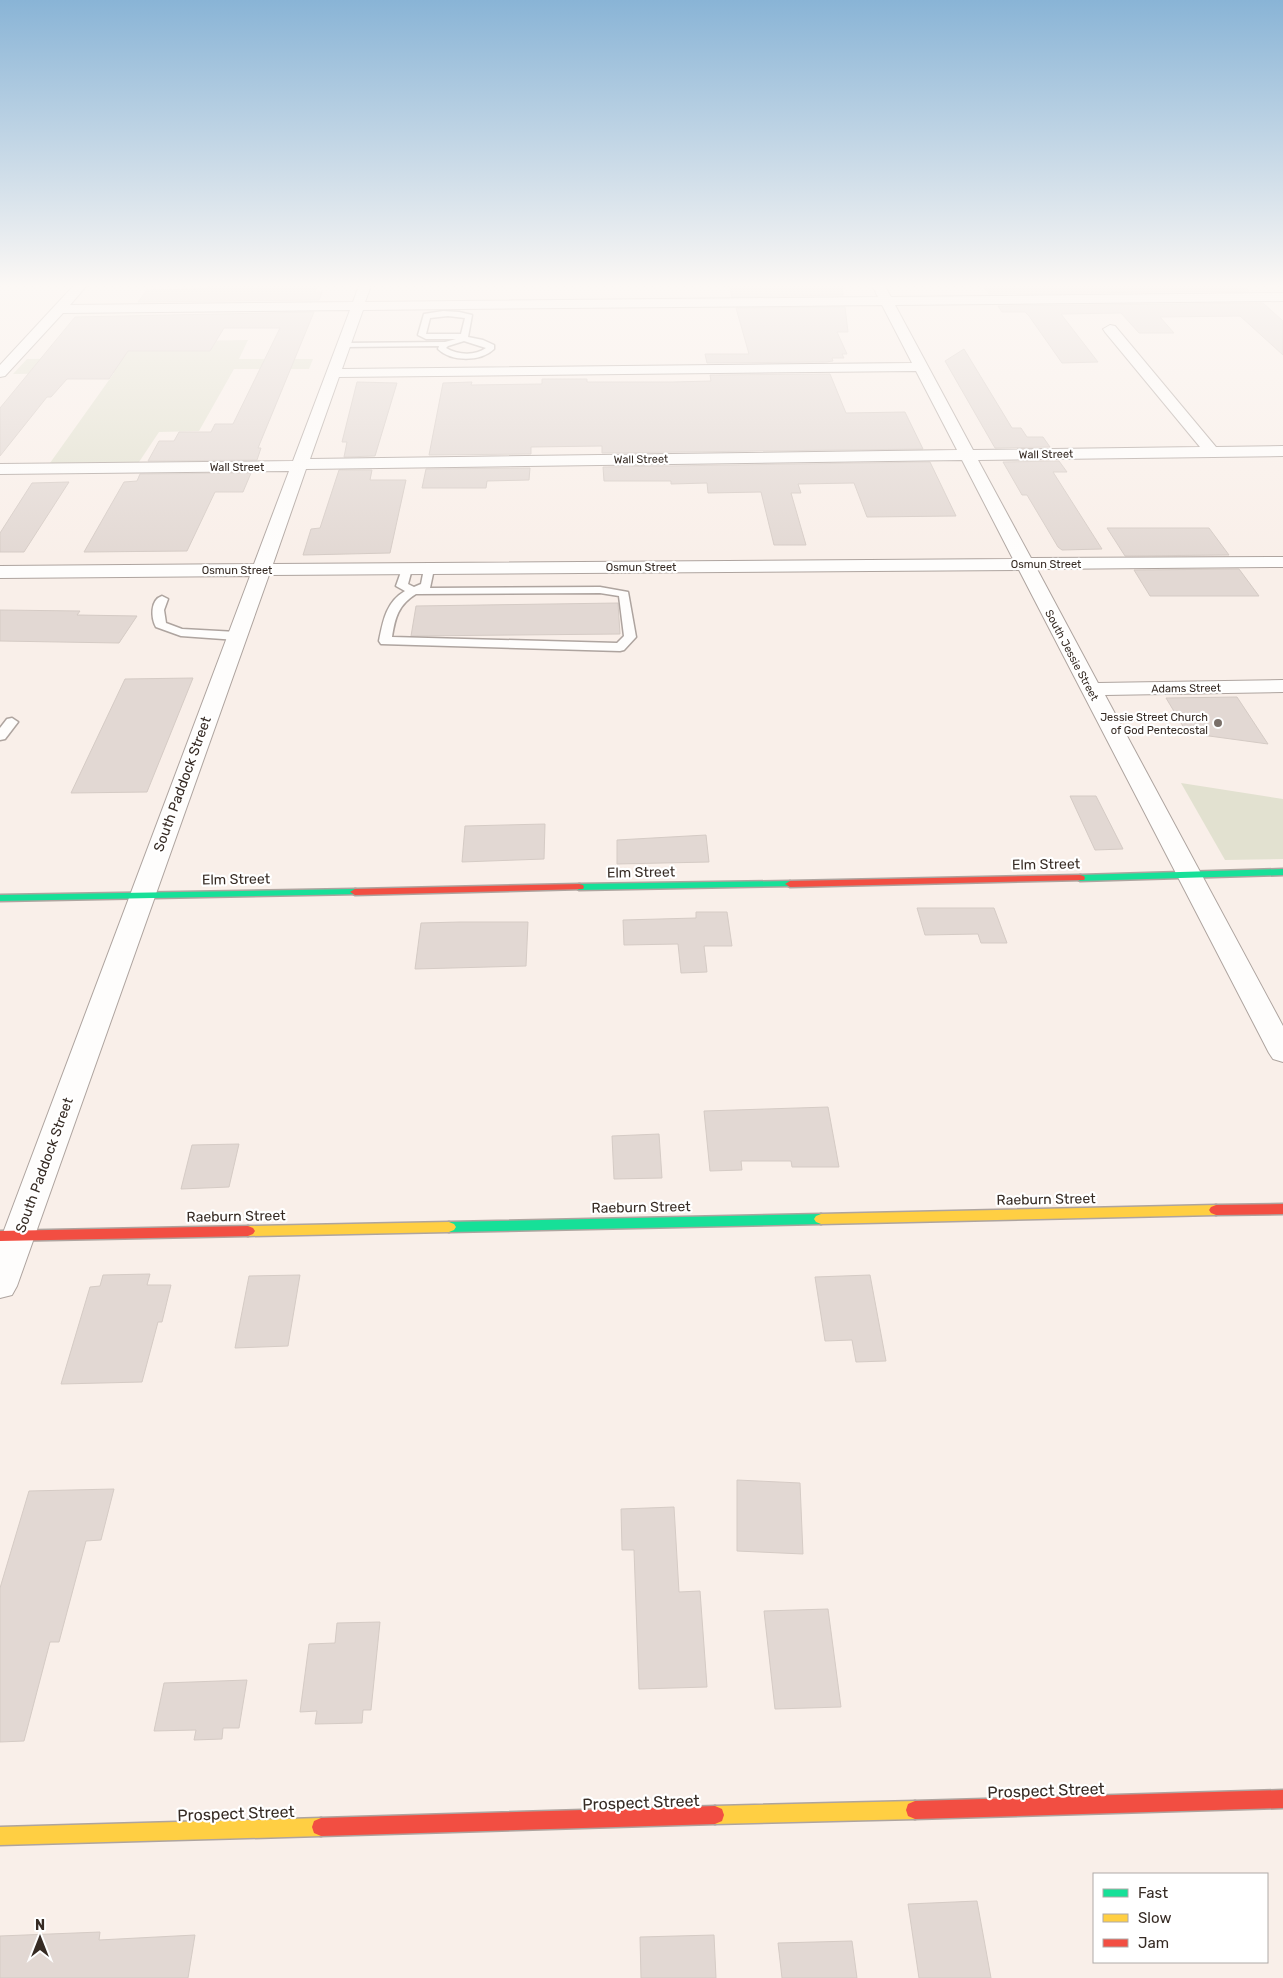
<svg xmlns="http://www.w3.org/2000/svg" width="1283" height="1978" font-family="Rubik,sans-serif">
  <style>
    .green { fill: #e2e1d0 }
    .building { fill: #e2d8d3; stroke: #d5cbc5 }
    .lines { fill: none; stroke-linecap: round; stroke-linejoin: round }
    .lane-casing { stroke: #aea49f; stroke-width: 3 }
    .street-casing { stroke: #aea49f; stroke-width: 2 }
    .fast-casing { stroke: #aea49f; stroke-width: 3 }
    .slow-casing { stroke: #aea49f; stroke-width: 3 }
    .jam-casing { stroke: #aea49f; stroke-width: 3 }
    .lane { fill: #fefdfc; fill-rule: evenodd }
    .street { fill: #fefdfc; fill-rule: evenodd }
    .fast { fill: #16e098; fill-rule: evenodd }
    .slow { fill: #ffcf43; fill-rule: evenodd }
    .jam { fill: #f24e42; fill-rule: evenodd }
    .poi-dot { fill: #7a7069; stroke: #fff; stroke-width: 2 }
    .labels { text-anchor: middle; stroke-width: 4.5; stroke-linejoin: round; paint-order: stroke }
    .far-street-label { font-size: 11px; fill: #362b24; stroke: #fff }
    .far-poi-label { font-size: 11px; fill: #362b24; stroke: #fff; text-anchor: end }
    .street-label { font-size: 14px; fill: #362b24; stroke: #fff }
    .near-street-label { font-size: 16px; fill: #362b24; stroke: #fff }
  </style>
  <rect width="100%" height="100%" fill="#f9efe9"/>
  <g class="green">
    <path d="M 248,340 L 239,359 L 313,359 L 309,369 L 234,369 L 199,431 L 159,432 L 139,462 L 50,463 L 114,373 L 13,374 L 27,359 L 114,358 L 127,342 Z"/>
    <path d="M 1181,783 L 1283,799 L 1283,859 L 1225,860 Z"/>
  </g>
  <g class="building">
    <path d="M 212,283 L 319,283 L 315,292 L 322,292 L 319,300 L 138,302 L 147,290 L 208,289 Z"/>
    <path d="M 1166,283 L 1239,283 L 1249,291 L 989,294 L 982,284 L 1052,286 L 1167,284 Z"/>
    <path d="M 729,286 L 842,286 L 843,295 L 732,297 Z"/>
    <path d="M 1263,303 L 1283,321 L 1283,355 L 1240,316 L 1160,317 L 1174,333 L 1139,333 L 1121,313 L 1061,314 L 1098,362 L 1062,363 L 1029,316 L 1025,312 L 1002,312 L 998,306 Z"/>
    <path d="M 845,307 L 848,332 L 837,332 L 847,354 L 842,354 L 844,358 L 832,358 L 833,361 L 826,362 L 707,363 L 705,354 L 749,354 L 736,308 Z"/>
    <path d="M 314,312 L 258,448 L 261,448 L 257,460 L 148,461 L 159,441 L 174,441 L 179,432 L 211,432 L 215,424 L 233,424 L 280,328 L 224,328 L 210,351 L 128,351 L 109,379 L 67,379 L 51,397 L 47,397 L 0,456 L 0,408 L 75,317 Z"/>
    <path d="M 964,349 L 1012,428 L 1021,428 L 1027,437 L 1043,437 L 1050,447 L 995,448 L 945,361 Z"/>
    <path d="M 830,374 L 846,413 L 905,412 L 923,449 L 602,453 L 602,446 L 531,447 L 531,454 L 429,455 L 443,383 L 472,382 L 471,385 L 542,384 L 542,379 L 587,379 L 587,382 L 673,382 L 711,381 L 710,375 Z"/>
    <path d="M 357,382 L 397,383 L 375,456 L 344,457 L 347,442 L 342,442 Z"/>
    <path d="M 1059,461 L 1067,472 L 1053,472 L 1102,549 L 1062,550 L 1058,547 L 1027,495 L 1022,495 L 1003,462 Z"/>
    <path d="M 930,462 L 956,516 L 867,517 L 854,483 L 798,484 L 801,493 L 791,493 L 806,545 L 774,545 L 761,492 L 708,493 L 707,483 L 671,484 L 671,481 L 604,481 L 603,467 Z"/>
    <path d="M 530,468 L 529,480 L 487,481 L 486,488 L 422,488 L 426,469 Z"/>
    <path d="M 339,470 L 372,470 L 370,480 L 406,480 L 390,553 L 303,555 L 311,529 L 320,528 Z"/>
    <path d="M 251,473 L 243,492 L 215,492 L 187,551 L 84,552 L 124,482 L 137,481 L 140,474 Z"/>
    <path d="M 69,482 L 24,552 L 0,552 L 0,533 L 32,483 Z"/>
    <path d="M 1107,528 L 1209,528 L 1229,555 L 1125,556 Z"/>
    <path d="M 1239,569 L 1259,596 L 1150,596 L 1134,570 Z"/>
    <path d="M 618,603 L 620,634 L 411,636 L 416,606 Z"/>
    <path d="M 0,610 L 80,611 L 77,615 L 137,616 L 119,643 L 0,641 Z"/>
    <path d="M 193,678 L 147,792 L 71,793 L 125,679 Z"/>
    <path d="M 1237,697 L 1268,744 L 1187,733 L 1166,698 Z"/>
    <path d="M 1070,796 L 1096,796 L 1123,849 L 1095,850 Z"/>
    <path d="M 545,824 L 544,859 L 462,862 L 465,826 Z"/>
    <path d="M 706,835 L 709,862 L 617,864 L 617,840 Z"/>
    <path d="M 917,908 L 994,908 L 1007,943 L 981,943 L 978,934 L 925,935 Z"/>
    <path d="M 696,912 L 727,912 L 732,946 L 704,946 L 707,972 L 681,973 L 678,944 L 624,945 L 623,920 L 696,918 Z"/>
    <path d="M 460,922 L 528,922 L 526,966 L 415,969 L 421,923 Z"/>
    <path d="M 828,1107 L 839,1167 L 792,1167 L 791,1161 L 741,1161 L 742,1170 L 710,1171 L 704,1111 Z"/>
    <path d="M 659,1134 L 662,1178 L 614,1179 L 612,1136 Z"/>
    <path d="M 239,1144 L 229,1187 L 181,1189 L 192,1145 Z"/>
    <path d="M 150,1274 L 147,1285 L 171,1285 L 162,1322 L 158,1322 L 142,1382 L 61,1384 L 90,1287 L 100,1286 L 103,1275 Z"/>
    <path d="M 300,1275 L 288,1346 L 235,1348 L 249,1276 Z"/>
    <path d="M 870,1275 L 886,1361 L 856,1362 L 852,1340 L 825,1341 L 815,1277 Z"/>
    <path d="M 737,1480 L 800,1483 L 803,1554 L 737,1551 Z"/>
    <path d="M 114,1489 L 101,1540 L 86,1541 L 59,1642 L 50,1642 L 24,1741 L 0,1742 L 0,1588 L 29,1491 Z"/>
    <path d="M 674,1507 L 679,1592 L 700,1591 L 707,1687 L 639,1689 L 634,1550 L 622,1550 L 621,1509 Z"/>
    <path d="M 828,1609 L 841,1707 L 775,1709 L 764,1611 Z"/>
    <path d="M 380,1622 L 371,1710 L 363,1710 L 362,1723 L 315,1724 L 317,1711 L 300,1712 L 309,1644 L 335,1643 L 337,1623 Z"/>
    <path d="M 247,1680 L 239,1728 L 223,1728 L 222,1739 L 194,1740 L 196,1730 L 154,1731 L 164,1683 Z"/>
    <path d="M 977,1901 L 991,1978 L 919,1978 L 908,1904 Z"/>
    <path d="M 100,1932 L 99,1940 L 195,1935 L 188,1978 L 0,1978 L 0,1936 Z"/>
    <path d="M 714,1935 L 716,1978 L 641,1978 L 640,1937 Z"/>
    <path d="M 852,1941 L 857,1978 L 782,1978 L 778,1943 Z"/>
  </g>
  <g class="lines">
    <defs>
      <g id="lane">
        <path d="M 443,311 L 459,312 L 472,315 L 468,337 L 483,340 L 494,345 L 494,349 C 481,362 451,362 438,349 L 439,346 L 343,347 L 339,345 L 343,343 L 445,342 L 456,339 L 426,339 L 418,335 L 424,314 ZM 448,316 L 465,318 L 461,334 L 426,334 L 430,318 ZM 464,341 L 486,348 C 475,356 458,355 446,348 L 448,346 Z"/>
        <path d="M 407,566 L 412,569 L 408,584 L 414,587 L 421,584 L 424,569 L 429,566 L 434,569 L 430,588 L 600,587 L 628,592 L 636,637 L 624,650 L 620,651 L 381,644 L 379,641 C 383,621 386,602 405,591 L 396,586 L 402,569 ZM 600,593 L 619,596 L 624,636 L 617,643 L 392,637 C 395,618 398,605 416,594 Z"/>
        <path d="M 162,596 L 168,599 L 164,610 L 166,623 L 182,629 L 237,632 L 243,636 L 237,640 L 181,636 L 156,627 C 151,618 150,600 162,596 Z"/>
        <path d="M 12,718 L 18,722 L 5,739 L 0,740 L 0,728 L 7,719 Z"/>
      </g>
      <path id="street" d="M 76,283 L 89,283 L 70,305 L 353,302 L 360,283 L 372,283 L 365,302 L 878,297 L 872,285 L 873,283 L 883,283 L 891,297 L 1283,293 L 1283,301 L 895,305 L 973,450 L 1200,447 L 1105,332 L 1103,329 L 1110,325 L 1115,326 L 1216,447 L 1283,446 L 1283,456 L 978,460 L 1031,558 L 1283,557 L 1283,567 L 1037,569 L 1098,683 L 1283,680 L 1283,692 L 1105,695 L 1283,1026 L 1283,1062 L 1273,1059 L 1269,1053 L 1019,570 L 269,575 L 17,1286 L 12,1295 L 0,1298 L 0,1241 L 250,576 L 0,578 L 0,566 L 254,564 L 289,471 L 0,474 L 0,464 L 293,461 L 350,310 L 63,313 L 5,376 L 0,377 L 0,365 ZM 882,305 L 912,363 L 342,369 L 363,310 ZM 916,371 L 957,450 L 310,459 L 339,377 ZM 962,460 L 1013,559 L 273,564 L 306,469 Z"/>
      <g id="fast">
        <path d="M 1283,869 L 1283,875 L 1080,881 L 1075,878 L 1080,875 Z"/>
        <path d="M 790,881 L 795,884 L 794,886 L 579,890 L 574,887 L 579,884 Z"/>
        <path d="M 355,889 L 359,890 L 360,892 L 359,894 L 0,901 L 0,895 Z"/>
        <path d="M 821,1214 L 826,1216 L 828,1219 L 826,1222 L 821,1224 L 449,1232 L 444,1230 L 442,1227 L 444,1224 L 449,1222 Z"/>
      </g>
      <g id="slow">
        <path d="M 1216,1205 L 1221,1207 L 1223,1210 L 1221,1213 L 1216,1215 L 821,1224 L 816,1222 L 814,1219 L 816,1216 L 821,1214 Z"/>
        <path d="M 449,1222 L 454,1224 L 456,1227 L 454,1230 L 449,1232 L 248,1236 L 243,1234 L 241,1231 L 243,1228 L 248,1226 Z"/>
        <path d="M 915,1801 L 922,1804 L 924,1810 L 922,1816 L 915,1819 L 715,1824 L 708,1821 L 706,1815 L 708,1809 L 715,1806 Z"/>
        <path d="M 321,1818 L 328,1821 L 330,1827 L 328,1833 L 321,1836 L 0,1845 L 0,1827 Z"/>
      </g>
      <g id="jam">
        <path d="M 1080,875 L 1084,876 L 1085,878 L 1084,880 L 790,887 L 785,884 L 790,881 Z"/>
        <path d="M 579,884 L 583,885 L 584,887 L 583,889 L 355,895 L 350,892 L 355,889 Z"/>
        <path d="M 1283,1204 L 1283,1214 L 1216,1215 L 1211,1213 L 1209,1210 L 1211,1207 L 1216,1205 Z"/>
        <path d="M 248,1226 L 253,1228 L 255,1231 L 253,1234 L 248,1236 L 0,1241 L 0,1231 Z"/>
        <path d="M 1283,1790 L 1283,1808 L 915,1819 L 908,1816 L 906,1810 L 908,1804 L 915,1801 Z"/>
        <path d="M 715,1806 L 722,1809 L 724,1815 L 722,1821 L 715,1824 L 321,1836 L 314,1833 L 312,1827 L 314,1821 L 321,1818 Z"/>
      </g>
    </defs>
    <use href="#lane" class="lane-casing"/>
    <use href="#street" class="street-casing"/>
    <use href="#fast" class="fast-casing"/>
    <use href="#slow" class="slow-casing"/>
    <use href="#jam" class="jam-casing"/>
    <use href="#lane" class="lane"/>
    <use href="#street" class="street"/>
    <use href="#fast" class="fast"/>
    <use href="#slow" class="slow"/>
    <use href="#jam" class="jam"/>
  </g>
  <linearGradient id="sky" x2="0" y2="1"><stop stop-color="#89b4d6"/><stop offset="0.51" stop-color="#fcf8f5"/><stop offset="1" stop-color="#fcf8f5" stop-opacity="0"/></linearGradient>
  <rect width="1283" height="560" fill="url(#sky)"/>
  <circle class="poi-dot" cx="1218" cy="723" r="5"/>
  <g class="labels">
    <g class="far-street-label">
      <text transform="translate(1046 454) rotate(-1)" y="4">Wall Street</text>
      <text transform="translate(641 459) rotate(-1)" y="4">Wall Street</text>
      <text x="237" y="471">Wall Street</text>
      <text x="1046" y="568">Osmun Street</text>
      <text x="641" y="571">Osmun Street</text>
      <text x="237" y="574">Osmun Street</text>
      <text transform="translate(1072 655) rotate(62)" y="4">South Jessie Street</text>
      <text transform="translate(1186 688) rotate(-1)" y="4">Adams Street</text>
    </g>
    <g class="far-poi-label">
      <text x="1208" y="721">Jessie Street Church<tspan x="1208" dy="13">of God Pentecostal</tspan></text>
    </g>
    <g class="street-label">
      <text transform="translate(182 784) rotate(-70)" y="5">South Paddock Street</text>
      <text transform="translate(1046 864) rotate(-1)" y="5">Elm Street</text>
      <text transform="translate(641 872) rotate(-1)" y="5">Elm Street</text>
      <text transform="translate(236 879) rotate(-1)" y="5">Elm Street</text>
      <text transform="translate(44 1165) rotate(-70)" y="5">South Paddock Street</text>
      <text transform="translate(1046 1199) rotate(-1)" y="5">Raeburn Street</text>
      <text transform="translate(641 1207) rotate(-1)" y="5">Raeburn Street</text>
      <text transform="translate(236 1216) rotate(-1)" y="5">Raeburn Street</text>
    </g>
    <g class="near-street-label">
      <text transform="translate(1046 1790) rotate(-2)" y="6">Prospect Street</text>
      <text transform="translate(641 1802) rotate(-2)" y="6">Prospect Street</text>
      <text transform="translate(236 1813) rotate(-2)" y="6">Prospect Street</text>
    </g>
  </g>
  <rect x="1093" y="1873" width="175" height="90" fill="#ffffff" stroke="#afaaa7"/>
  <rect x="1103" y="1889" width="25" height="8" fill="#16e098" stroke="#afaaa7"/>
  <text x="1138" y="1898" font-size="15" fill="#362b24">Fast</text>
  <rect x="1103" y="1914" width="25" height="8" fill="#ffcf43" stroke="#afaaa7"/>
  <text x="1138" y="1923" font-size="15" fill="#362b24">Slow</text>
  <rect x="1103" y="1939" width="25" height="8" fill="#f24e42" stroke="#afaaa7"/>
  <text x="1138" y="1948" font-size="15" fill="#362b24">Jam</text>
  <g transform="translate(40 1938)" stroke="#ffffff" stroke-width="4" paint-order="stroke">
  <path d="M0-4L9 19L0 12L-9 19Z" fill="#362b24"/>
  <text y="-8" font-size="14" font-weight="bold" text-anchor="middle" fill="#362b24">N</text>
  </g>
</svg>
